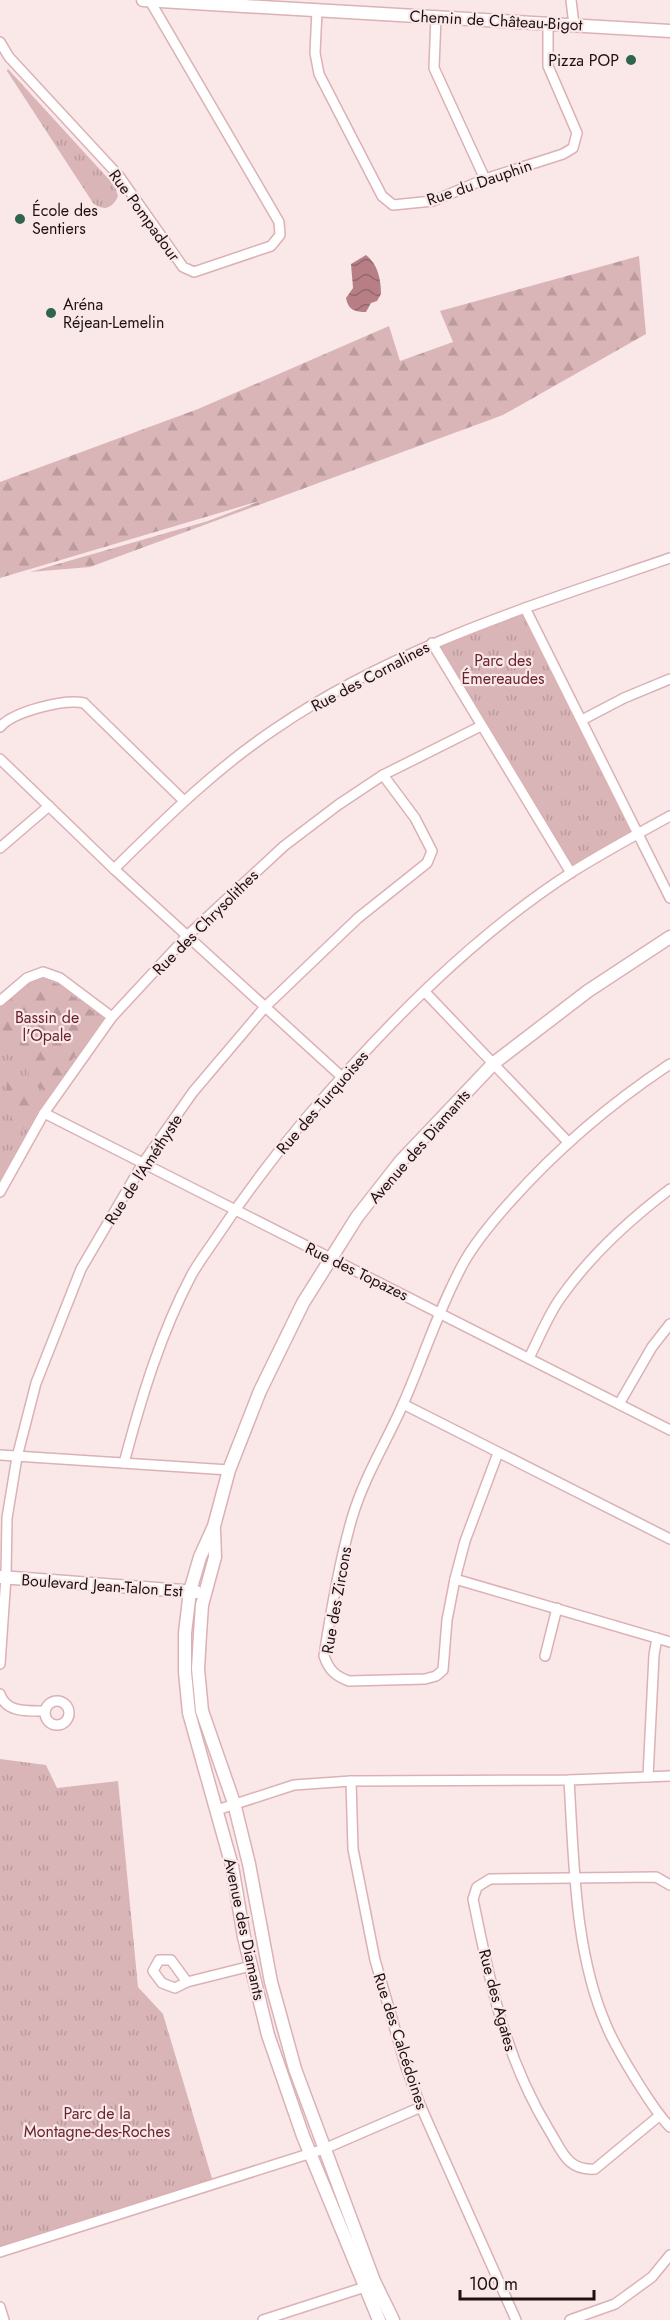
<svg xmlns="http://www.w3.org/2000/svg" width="670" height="2320" font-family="Jost,sans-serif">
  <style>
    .grass { fill: url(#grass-tufts) }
    .forest { fill: url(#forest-firs) }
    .water { fill: url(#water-waves) }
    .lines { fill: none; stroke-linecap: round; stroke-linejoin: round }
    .minor-casing { stroke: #dbb1b5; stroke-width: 12 }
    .tertiary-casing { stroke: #dbb1b5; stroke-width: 15 }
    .minor { stroke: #fff; stroke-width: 9 }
    .tertiary { stroke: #fff; stroke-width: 12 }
    .poi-dot { fill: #2e654c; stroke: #fae8e9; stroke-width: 2 }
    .labels { text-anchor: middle; stroke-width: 4.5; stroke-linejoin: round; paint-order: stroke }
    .street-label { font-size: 16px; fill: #1f1113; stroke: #fae8e9 }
    .poi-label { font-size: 16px; fill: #1f1113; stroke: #fae8e9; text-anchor: start }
    .park-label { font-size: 16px; fill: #692330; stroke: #fae8e9 }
  </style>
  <defs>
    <pattern id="grass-tufts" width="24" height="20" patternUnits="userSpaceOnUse" patternTransform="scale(1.5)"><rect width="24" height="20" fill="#dab5b8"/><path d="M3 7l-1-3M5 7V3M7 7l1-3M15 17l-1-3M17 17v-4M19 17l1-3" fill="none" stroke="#bb9b9d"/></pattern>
    <pattern id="forest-firs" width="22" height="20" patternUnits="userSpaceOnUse" patternTransform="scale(1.5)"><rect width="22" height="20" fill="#dab5b8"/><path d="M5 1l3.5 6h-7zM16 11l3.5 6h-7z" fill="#bb9b9d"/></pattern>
    <pattern id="water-waves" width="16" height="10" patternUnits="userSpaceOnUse" patternTransform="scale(1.5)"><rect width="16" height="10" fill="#b77f85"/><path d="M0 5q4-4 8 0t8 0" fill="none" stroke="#94676c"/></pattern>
  </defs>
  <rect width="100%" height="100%" fill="#fae8e9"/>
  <g class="grass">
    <path d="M 8,69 L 115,186 L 118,196 C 113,208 104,212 93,203 L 7,71 Z"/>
    <path d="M 525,608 L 638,833 L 571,873 L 432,643 Z"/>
    <path d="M 43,972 L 112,1017 L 44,1113 L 0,1192 L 0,1001 Z"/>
    <path d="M 0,1759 L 46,1765 L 57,1788 L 118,1781 L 138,1987 L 163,2014 L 214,2185 L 0,2252 Z"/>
  </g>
  <g class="forest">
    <path d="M 639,256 L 646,334 L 503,415 L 90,567 L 30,572 L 208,521 L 263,500 L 0,578 L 0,482 L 198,409 L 389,326 L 400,361 L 453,342 L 440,311 Z"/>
    <path d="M 45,976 L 95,1013 L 99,1022 L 49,1092 L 35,1086 L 28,1078 C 34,1058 24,1046 8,1034 L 0,1037 L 0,1007 L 36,977 Z"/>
    <path d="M 17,1077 L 23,1091 L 40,1105 L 16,1139 L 10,1132 L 9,1122 L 20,1103 L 6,1092 L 7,1080 Z"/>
  </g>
  <path class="water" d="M 366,255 C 378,264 381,280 381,294 L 377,301 L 371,303 L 366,312 C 355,312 348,310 346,298 L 353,288 L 351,264 Z"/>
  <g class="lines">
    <defs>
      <g id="minor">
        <path d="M 571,0 L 574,25"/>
        <path d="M 317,10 L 315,53 L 319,74 L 382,196 L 393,205 L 433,201 L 485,179 L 563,154 L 573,148 L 577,133 L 548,66 L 548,23"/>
        <path d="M 436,17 L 434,68 L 485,179"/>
        <path d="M 0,42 L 9,57 L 119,176 L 183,267 L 194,272 L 271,246 L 280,235 L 279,222 L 150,1"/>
        <path d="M 525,608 L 670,898"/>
        <path d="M 432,643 L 571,873"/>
        <path d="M 582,720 L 624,698 L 670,679"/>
        <path d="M 0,727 C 14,711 64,699 84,703 L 183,800"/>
        <path d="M 0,759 L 114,869 L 342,1077"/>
        <path d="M 0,848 L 49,806"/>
        <path d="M 114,869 C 165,819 215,769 275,729 C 394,647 534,605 670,558"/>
        <path d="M 425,992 L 568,1142"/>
        <path d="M 0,1001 L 27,978 L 43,972 L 60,978 L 112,1017"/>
        <path d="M 44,1113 L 670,1430"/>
        <path d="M 0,1192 L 44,1113 L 112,1017 L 187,936 L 284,846 L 338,805 L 383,775 L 481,726"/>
        <path d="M 529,1358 C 539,1338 547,1318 559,1300 C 588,1258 629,1220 670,1189"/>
        <path d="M 403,1404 L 670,1539"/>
        <path d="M 619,1404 L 652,1347 L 670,1324"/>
        <path d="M 498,1453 L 465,1541 L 455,1579 L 447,1620 L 443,1670 L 436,1676 L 425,1679 L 349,1681 C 335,1676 329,1670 324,1656 C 331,1610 339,1563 352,1518 C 364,1477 387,1441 404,1402 C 424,1356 439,1308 463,1264 C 475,1242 492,1222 509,1203 C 556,1150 611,1103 670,1064"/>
        <path d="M 0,1455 L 229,1470"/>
        <path d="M 124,1463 C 141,1399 160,1335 191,1276 C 198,1263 208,1250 216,1238 C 244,1196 274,1156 306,1118 C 384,1027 470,938 572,872 C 604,852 637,834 670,816"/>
        <path d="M 455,1579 L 670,1642"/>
        <path d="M 545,1656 L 557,1608"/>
        <path d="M 0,1664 L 6,1577 L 7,1518 L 17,1457 L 36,1383 L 81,1269 L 143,1163 L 193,1092 L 265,1007 L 358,918 L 427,863 L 432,851 L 415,818 L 383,775"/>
        <path d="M 0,1694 C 6,1713 28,1711 45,1711"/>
        <circle cx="57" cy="1713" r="12"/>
        <path d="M 648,1777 L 654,1655 L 657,1638"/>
        <path d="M 569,1780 C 574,1860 574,1953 607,2027 C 615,2046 627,2065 638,2083 C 648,2098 657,2114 670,2127"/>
        <path d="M 351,1781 L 353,1849 L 375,1960 L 406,2067 L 421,2107 L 516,2320"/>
        <path d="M 217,1810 L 294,1785 L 351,1781 L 569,1780 L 670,1776"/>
        <path d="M 187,1982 L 171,1960 L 159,1960 L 153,1971 L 162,1983 L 175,1988 L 187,1982 L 251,1966"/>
        <path d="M 659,2116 L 595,2169 C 567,2171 562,2151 549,2130 C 504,2056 490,1983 473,1899 L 477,1887 L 490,1879 L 656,1877 L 670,1885"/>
        <path d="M 0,2252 L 324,2149 L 421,2107"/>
        <path d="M 0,2307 L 4,2320"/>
        <path d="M 263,2320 L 365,2287"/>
        <path d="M 570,2320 L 615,2304 L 652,2277 L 670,2255"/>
      </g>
      <g id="tertiary">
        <path d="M 143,0 L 670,31"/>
        <path d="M 214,1530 L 215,1557 L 202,1605 L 200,1634 L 198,1669 L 202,1711 L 234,1803 L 249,1864 L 271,1982 L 295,2069 L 374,2281 L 393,2320"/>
        <path d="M 0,1577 L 196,1592"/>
        <path d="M 379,2320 L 303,2136 L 268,2035 L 244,1937 L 232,1866 L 189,1713 L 185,1672 L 185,1633 L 190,1591 L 200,1557 L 214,1526 L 229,1470 L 260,1391 L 303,1303 L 357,1217 L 400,1162 L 494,1063 L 588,991 L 670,937"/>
      </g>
    </defs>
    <use href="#minor" class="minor-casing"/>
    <use href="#tertiary" class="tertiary-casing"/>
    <use href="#minor" class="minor"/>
    <use href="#tertiary" class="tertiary"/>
  </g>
  <g class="poi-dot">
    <circle cx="631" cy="60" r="6"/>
    <circle cx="20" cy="219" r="6"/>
    <circle cx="51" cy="313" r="6"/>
  </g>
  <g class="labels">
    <g class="street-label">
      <text transform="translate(496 20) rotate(3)" y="6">Chemin de Château-Bigot</text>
      <text transform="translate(479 182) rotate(-19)" y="6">Rue du Dauphin</text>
      <text transform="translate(145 215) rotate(54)" y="6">Rue Pompadour</text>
      <text transform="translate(370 676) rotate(-28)" y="6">Rue des Cornalines</text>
      <text transform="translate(205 922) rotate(-45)" y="6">Rue des Chrysolithes</text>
      <text transform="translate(322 1102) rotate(-49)" y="6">Rue des Turquoises</text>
      <text transform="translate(419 1146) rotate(-49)" y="6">Avenue des Diamants</text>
      <text transform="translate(143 1169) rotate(-57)" y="6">Rue de l'Améthyste</text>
      <text transform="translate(357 1271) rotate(26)" y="6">Rue des Topazes</text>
      <text transform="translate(102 1585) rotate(4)" y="6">Boulevard Jean-Talon Est</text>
      <text transform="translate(336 1600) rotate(-80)" y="6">Rue des Zircons</text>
      <text transform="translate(245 1929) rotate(78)" y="6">Avenue des Diamants</text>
      <text transform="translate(498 2000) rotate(75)" y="6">Rue des Agates</text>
      <text transform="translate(401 2041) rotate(72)" y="6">Rue des Calcédoines</text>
    </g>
    <g class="poi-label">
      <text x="619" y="66" text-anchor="end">Pizza POP</text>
      <text x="32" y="216">École des<tspan x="32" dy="18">Sentiers</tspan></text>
      <text x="63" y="310">Aréna<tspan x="63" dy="18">Réjean‑Lemelin</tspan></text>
    </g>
    <g class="park-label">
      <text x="503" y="666">Parc des<tspan x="503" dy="18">Émereaudes</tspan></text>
      <text x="47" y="1023">Bassin de<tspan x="47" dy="18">l'Opale</tspan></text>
      <text x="97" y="2119">Parc de la<tspan x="97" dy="18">Montagne-des-Roches</tspan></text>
    </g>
  </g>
  <path d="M460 2290v9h134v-9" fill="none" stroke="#1f1113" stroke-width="3"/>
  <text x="469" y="2290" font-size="18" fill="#1f1113" stroke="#fae8e9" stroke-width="4.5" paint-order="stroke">100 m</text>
</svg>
